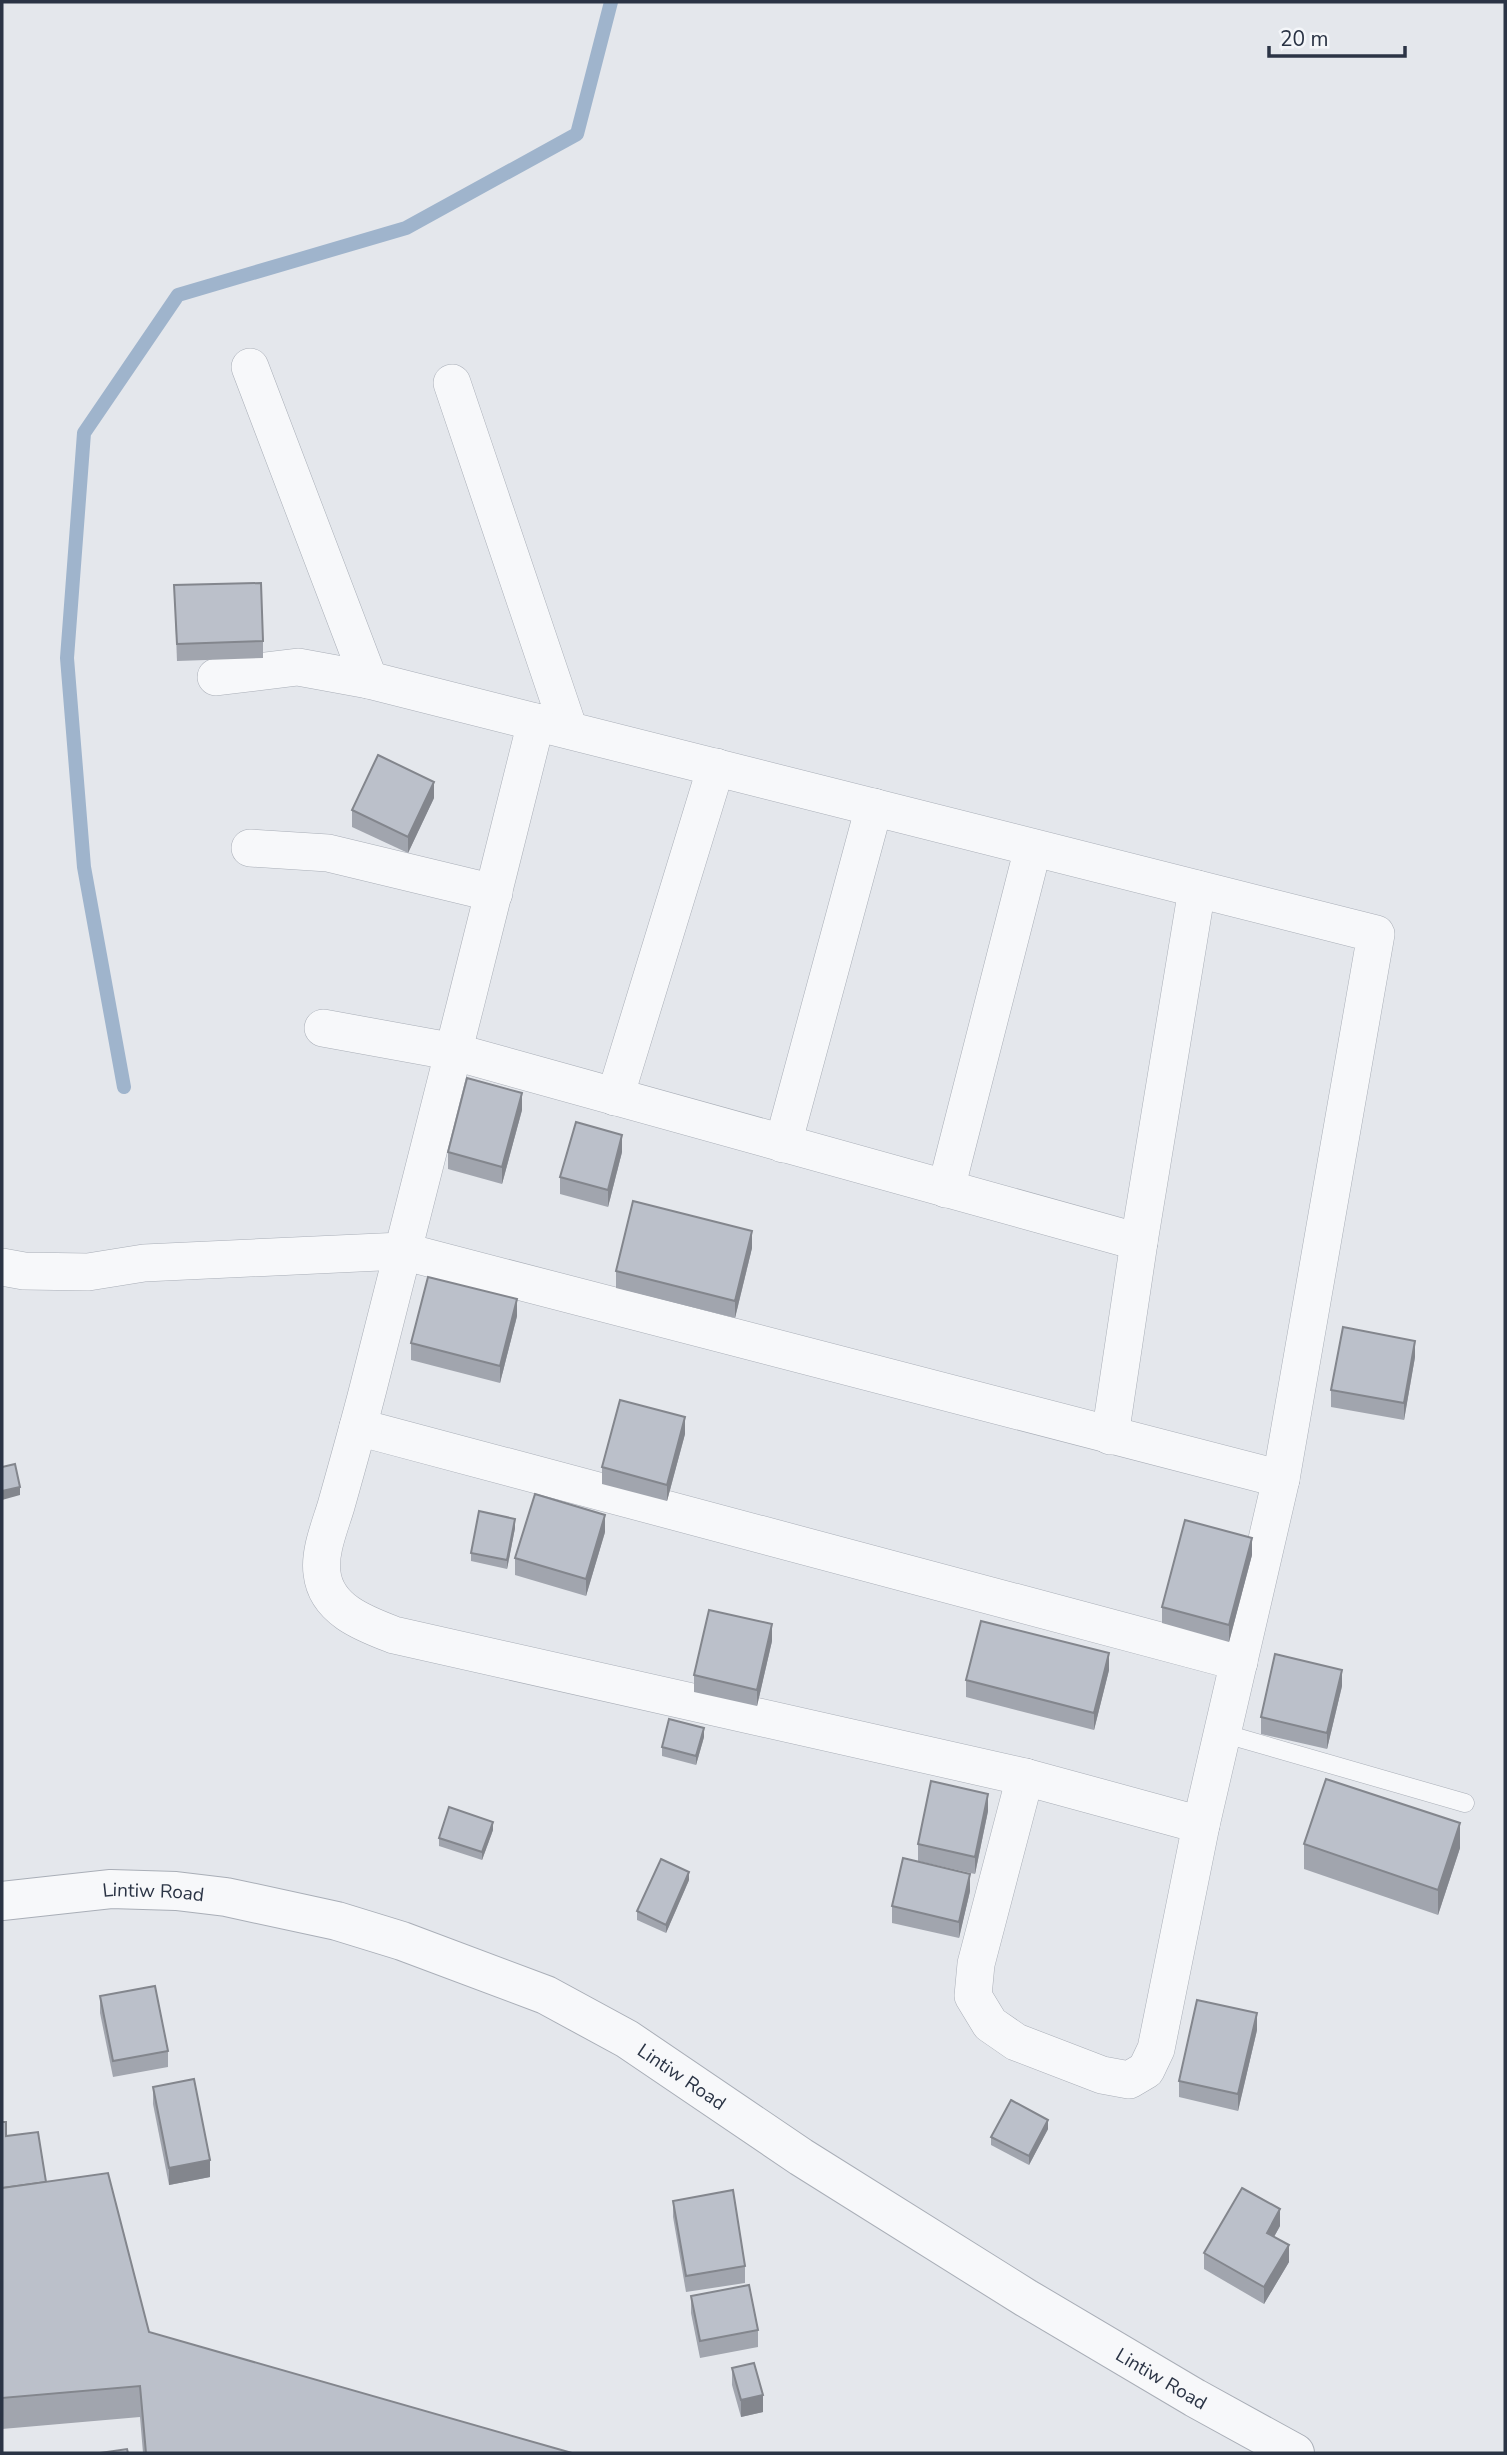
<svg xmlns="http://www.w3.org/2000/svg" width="1507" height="2455" font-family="'Nunito Sans',sans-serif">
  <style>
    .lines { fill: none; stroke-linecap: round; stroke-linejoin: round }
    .stream { stroke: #9fb4cc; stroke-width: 14 }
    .service-casing { stroke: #a9aeb7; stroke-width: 19 }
    .minor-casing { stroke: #a9aeb7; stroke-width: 38 }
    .tertiary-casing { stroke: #a9aeb7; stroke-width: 40 }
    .service { stroke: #f7f8fa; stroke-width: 18 }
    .minor { stroke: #f7f8fa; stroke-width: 37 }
    .tertiary { stroke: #f7f8fa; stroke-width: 38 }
    .wall { fill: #a1a5ae }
    .shaded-wall { fill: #83868d }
    .building { fill: #bbc0ca; stroke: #83868d; stroke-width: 2 }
    .labels { text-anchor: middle; stroke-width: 5; stroke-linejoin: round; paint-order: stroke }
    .street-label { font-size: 19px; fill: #2b3445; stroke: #f4f6f9 }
  </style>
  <rect width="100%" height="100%" fill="#e4e7ec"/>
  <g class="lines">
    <path class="stream" d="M 124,1087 L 84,867 L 67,658 L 84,433 L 178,295 L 406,228 L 577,134 L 611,2"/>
    <defs>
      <path id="service" d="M 1222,1733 L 1465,1803"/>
      <g id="minor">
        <path d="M 250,367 L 369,680"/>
        <path d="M 452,383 L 569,730"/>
        <path d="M 216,677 L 298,667 L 369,680 L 1376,934 L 1281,1479 L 1201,1825 L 1156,2049 L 1146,2070 L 1129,2080 L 1102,2075 L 1016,2042 L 990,2024 L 973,1996 L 976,1964 L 1025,1777"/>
        <path d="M 536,722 C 482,945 423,1166 368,1389 C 358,1428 347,1467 336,1506 C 330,1526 319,1552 322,1573 C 326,1610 365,1624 394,1635 L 1025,1777 L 1201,1825"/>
        <path d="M 250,848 L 328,853 L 494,893"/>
        <path d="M 323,1028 L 455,1052 L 1139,1242"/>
        <path d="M 615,1097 L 716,767"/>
        <path d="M 783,1144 L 874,807"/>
        <path d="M 946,1189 L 1033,848"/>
        <path d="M 2,1267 L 24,1271 L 88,1272 L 144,1263 L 402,1251 L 1281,1479"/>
        <path d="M 358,1427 L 1239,1662"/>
        <path d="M 1110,1436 L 1139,1242 L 1197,889"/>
      </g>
      <g id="tertiary">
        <path id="s1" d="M 2,1901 L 111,1889 L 176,1891 L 226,1897 L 337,1921 L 402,1941 L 546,1995 L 627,2039 L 801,2157 L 1026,2298 L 1195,2398 L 1295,2453"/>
      </g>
    </defs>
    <use href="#service" class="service-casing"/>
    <use href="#minor" class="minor-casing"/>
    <use href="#tertiary" class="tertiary-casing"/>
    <use href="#service" class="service"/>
    <use href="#minor" class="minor"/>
    <use href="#tertiary" class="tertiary"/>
  </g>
  <g class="wall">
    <path d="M 174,585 L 263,641 L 263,658 L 177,661 Z"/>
    <path d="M 434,798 L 408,853 L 352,827 L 352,810 Z"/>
    <path d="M 522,1110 L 502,1184 L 448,1169 L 448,1152 Z"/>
    <path d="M 622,1152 L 608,1207 L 560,1194 L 560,1177 Z"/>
    <path d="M 752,1248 L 735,1318 L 616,1288 L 616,1271 Z"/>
    <path d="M 517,1316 L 500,1383 L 411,1360 L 411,1343 Z"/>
    <path d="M 1415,1357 L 1404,1420 L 1331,1407 L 1331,1390 Z"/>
    <path d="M 685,1434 L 667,1501 L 602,1484 L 602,1467 Z"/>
    <path d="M 515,1528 L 507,1569 L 471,1561 L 471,1553 Z"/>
    <path d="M 605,1532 L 586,1596 L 515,1575 L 515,1558 Z"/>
    <path d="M 1252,1555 L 1229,1642 L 1162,1623 L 1162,1607 Z"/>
    <path d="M 772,1641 L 757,1706 L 694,1692 L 694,1675 Z"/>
    <path d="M 1109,1670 L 1094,1730 L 966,1697 L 966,1680 Z"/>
    <path d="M 1342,1686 L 1327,1749 L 1261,1734 L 1261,1717 Z"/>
    <path d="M 704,1737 L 696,1765 L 662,1756 L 662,1747 Z"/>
    <path d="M 988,1811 L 975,1874 L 918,1861 L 918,1844 Z"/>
    <path d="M 493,1830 L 482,1860 L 439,1846 L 439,1838 Z"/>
    <path d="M 1304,1844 L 1460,1848 L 1438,1915 L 1304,1869 Z"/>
    <path d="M 689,1880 L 666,1933 L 637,1920 L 637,1911 Z"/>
    <path d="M 970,1891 L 959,1938 L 892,1923 L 892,1906 Z"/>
    <path d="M 100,1996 L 168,2051 L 168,2067 L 113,2077 L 100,2013 Z"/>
    <path d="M 1257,2030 L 1238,2111 L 1179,2097 L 1179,2081 Z"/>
    <path d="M 153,2087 L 210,2177 L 169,2185 L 153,2104 Z"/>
    <path d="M 2,2122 L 6,2136 L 46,2182 L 149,2332 L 572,2453 L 143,2453 L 140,2417 L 2,2429 Z"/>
    <path d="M 1048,2129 L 1029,2165 L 991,2145 L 991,2137 Z"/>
    <path d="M 673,2201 L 745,2266 L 745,2283 L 686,2292 L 673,2217 Z"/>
    <path d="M 1280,2226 L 1274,2237 L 1289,2262 L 1264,2304 L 1204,2269 L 1204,2253 Z"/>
    <path d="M 691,2296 L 758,2330 L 758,2347 L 700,2358 L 691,2313 Z"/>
    <path d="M 732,2368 L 763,2412 L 741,2417 L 732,2385 Z"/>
  </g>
  <g class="shaded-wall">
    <path d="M 434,782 L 434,798 L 408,853 L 408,837 Z"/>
    <path d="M 522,1093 L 522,1110 L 502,1184 L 502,1167 Z"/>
    <path d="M 622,1135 L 622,1152 L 608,1207 L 608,1190 Z"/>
    <path d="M 752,1231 L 752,1248 L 735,1318 L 735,1301 Z"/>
    <path d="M 517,1299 L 517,1316 L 500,1383 L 500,1366 Z"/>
    <path d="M 1415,1341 L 1415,1357 L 1404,1420 L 1404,1403 Z"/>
    <path d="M 685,1417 L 685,1434 L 667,1501 L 667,1485 Z"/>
    <path d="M 20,1487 L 20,1495 L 2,1500 L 2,1491 Z"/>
    <path d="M 605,1515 L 605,1532 L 586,1596 L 586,1579 Z"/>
    <path d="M 515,1519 L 515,1528 L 507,1569 L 507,1560 Z"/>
    <path d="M 1252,1538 L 1252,1555 L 1229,1642 L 1229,1625 Z"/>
    <path d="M 772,1624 L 772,1641 L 757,1706 L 757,1690 Z"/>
    <path d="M 1109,1653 L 1109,1670 L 1094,1730 L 1094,1713 Z"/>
    <path d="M 1342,1670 L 1342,1686 L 1327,1749 L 1327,1733 Z"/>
    <path d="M 704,1728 L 704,1737 L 696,1765 L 696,1756 Z"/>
    <path d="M 988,1794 L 988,1811 L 975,1874 L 975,1857 Z"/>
    <path d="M 493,1822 L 493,1830 L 482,1860 L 482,1852 Z"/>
    <path d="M 1460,1823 L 1460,1848 L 1438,1915 L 1438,1890 Z"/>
    <path d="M 689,1872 L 689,1880 L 666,1933 L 666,1925 Z"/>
    <path d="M 970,1874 L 970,1891 L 959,1938 L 959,1922 Z"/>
    <path d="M 1257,2013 L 1257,2030 L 1238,2111 L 1238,2094 Z"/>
    <path d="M 1048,2120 L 1048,2129 L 1029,2165 L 1029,2156 Z"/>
    <path d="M 210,2160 L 210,2177 L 169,2185 L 169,2168 Z"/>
    <path d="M 1280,2209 L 1280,2226 L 1267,2249 L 1267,2233 Z"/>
    <path d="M 1289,2245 L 1289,2262 L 1264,2304 L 1264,2287 Z"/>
    <path d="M 763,2395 L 763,2412 L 741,2417 L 741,2400 Z"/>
  </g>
  <g class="building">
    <path d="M 261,583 L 263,641 L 177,644 L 174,585 Z"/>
    <path d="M 378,755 L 434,782 L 408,837 L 352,810 Z"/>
    <path d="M 467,1078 L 522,1093 L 502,1167 L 448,1152 Z"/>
    <path d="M 576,1122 L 622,1135 L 608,1190 L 560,1177 Z"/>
    <path d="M 633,1201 L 752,1231 L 735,1301 L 616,1271 Z"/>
    <path d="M 428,1277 L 517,1299 L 500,1366 L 411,1343 Z"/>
    <path d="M 1343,1327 L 1415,1341 L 1404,1403 L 1331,1390 Z"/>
    <path d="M 620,1400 L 685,1417 L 667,1485 L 602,1467 Z"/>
    <path d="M 15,1464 L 20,1487 L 2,1491 L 2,1467 Z"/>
    <path d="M 535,1494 L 605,1515 L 586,1579 L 515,1558 Z"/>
    <path d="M 479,1511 L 515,1519 L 507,1560 L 471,1553 Z"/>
    <path d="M 1185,1520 L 1252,1538 L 1229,1625 L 1162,1607 Z"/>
    <path d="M 709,1610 L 772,1624 L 757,1690 L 694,1675 Z"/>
    <path d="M 981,1621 L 1109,1653 L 1094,1713 L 966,1680 Z"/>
    <path d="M 1275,1654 L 1342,1670 L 1327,1733 L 1261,1717 Z"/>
    <path d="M 669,1719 L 704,1728 L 696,1756 L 662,1747 Z"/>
    <path d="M 1326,1779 L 1460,1823 L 1438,1890 L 1304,1844 Z"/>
    <path d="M 931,1781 L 988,1794 L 975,1857 L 918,1844 Z"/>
    <path d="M 449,1807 L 493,1822 L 482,1852 L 439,1838 Z"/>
    <path d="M 903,1858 L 970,1874 L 959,1922 L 892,1906 Z"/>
    <path d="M 661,1859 L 689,1872 L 666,1925 L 637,1911 Z"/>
    <path d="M 155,1986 L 168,2051 L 113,2061 L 100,1996 Z"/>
    <path d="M 1197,2000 L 1257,2013 L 1238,2094 L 1179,2081 Z"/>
    <path d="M 194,2079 L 210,2160 L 169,2168 L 153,2087 Z"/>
    <path d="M 1011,2100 L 1048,2120 L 1029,2156 L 991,2137 Z"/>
    <path d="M 2,2122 L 6,2122 L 6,2136 L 38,2132 L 46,2182 L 2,2188 Z"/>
    <path d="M 108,2173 L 149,2332 L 572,2453 L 146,2453 L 140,2386 L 2,2398 L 2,2188 Z"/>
    <path d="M 1242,2188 L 1280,2209 L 1267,2233 L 1289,2245 L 1264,2287 L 1204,2253 Z"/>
    <path d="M 733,2190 L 745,2266 L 686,2276 L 673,2201 Z"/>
    <path d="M 749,2285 L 758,2330 L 700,2341 L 691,2296 Z"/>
    <path d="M 754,2363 L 763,2395 L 741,2400 L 732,2368 Z"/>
    <path d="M 127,2449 L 128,2453 L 100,2453 Z"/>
  </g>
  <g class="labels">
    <g class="street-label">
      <text dy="7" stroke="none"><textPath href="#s1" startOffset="152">Lintiw Road</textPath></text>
      <text dy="7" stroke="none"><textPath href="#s1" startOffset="719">Lintiw Road</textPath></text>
      <text dy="7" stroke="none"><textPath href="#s1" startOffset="1286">Lintiw Road</textPath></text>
    </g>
  </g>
  <rect width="1507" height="2455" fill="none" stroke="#2b3445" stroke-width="7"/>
  <path d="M1269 46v10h136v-10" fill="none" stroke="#2b3445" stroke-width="3.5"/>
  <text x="1280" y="46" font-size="21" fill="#2b3445" stroke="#f4f6f9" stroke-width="5" paint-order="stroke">20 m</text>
</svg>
